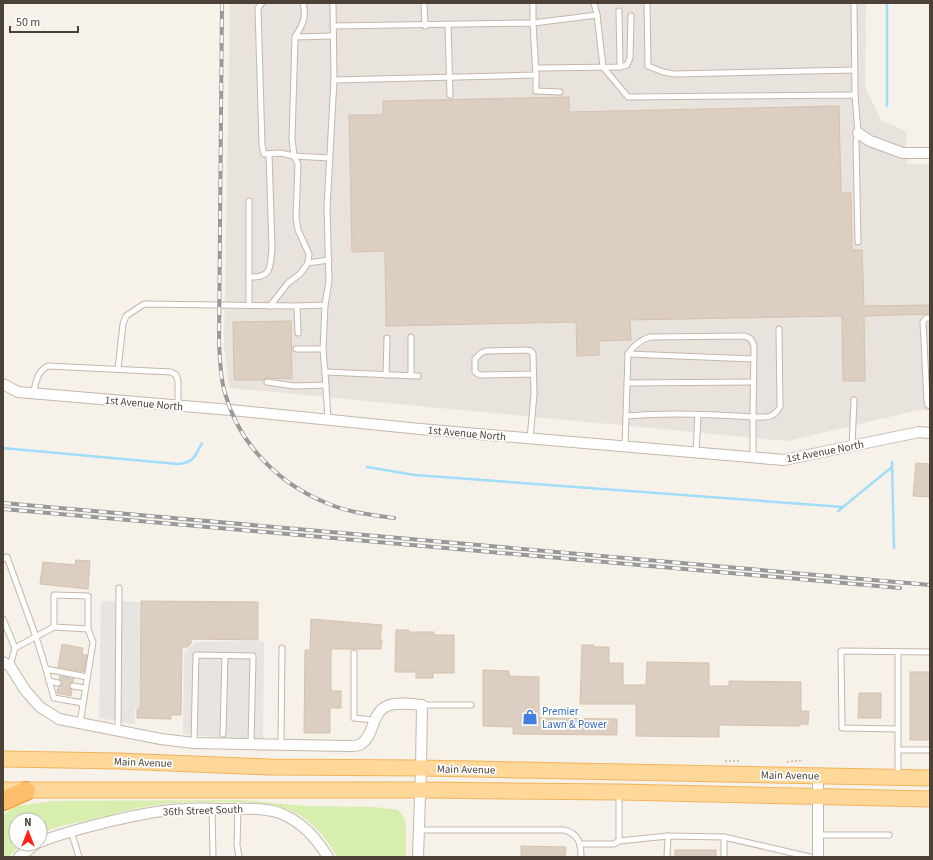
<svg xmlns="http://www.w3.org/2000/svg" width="933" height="860" font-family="'Source Sans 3',sans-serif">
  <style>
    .industrial { fill: #e9e3de }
    .green { fill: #d8eeae }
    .parking { fill: #e7e4e1 }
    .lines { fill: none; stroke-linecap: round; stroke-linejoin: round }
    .stream { stroke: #a0ddf8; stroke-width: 2.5 }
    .building { fill: #dccec0; stroke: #d5c2b0 }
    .lane-casing { stroke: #c3b8aa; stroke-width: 7 }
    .street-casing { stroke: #c3b8aa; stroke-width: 12 }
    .primary-casing { stroke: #f0b45d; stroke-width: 17 }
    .highway-casing { stroke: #ed922c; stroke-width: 20 }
    .path { stroke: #c6b29a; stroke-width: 1.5; stroke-dasharray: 2 2; stroke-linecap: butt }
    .lane { stroke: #fff; stroke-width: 5 }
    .street { stroke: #fff; stroke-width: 10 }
    .primary { stroke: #ffd799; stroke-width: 15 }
    .highway { stroke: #ffbe6b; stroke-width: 18 }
    .rail-casing { stroke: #999; stroke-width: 4 }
    .rail { stroke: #fff; stroke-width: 2.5; stroke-dasharray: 8; stroke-linecap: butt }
    .labels { text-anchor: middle; stroke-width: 3.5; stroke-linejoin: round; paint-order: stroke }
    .street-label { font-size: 11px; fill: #4b4136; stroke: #fff }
    .shop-label { font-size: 11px; fill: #366cbe; stroke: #fff; text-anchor: start }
  </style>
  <rect width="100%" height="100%" fill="#f6f1e9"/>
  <path class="industrial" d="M 230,3 L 866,3 L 865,87 L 881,120 L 906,131 L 907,164 L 930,164 L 930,411 L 919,410 L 787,441 L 229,388 L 224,346 Z"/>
  <path class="green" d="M 242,800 L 305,806 L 374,807 L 390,809 L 396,809 L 402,814 L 406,824 L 406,857 L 338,857 C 325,838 313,820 291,811 C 272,802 252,802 231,802 C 212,802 193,801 173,803 C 148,805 117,813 93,819 C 75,823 56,826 40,834 L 40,820 L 16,820 L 16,844 L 22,844 L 9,857 L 3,857 L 3,816 L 9,810 L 17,806 L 53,801 Z"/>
  <g class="parking">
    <path d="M 101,601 L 140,602 L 139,708 L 135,708 L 135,724 L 99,718 Z"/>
    <path d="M 264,641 L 263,739 L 238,739 L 183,734 L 184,653 L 196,642 Z"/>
  </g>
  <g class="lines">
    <g class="stream">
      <path d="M 887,3 L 887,106"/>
      <path d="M 3,448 L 177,464 C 193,463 195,457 202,443"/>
      <path d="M 892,462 L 894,548"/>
      <path d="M 367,467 L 415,475 L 843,507"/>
      <path d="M 838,511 L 892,467"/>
    </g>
  </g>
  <g class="building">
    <path d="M 569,97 L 569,112 L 839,106 L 841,193 L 851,193 L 852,250 L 862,250 L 864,306 L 930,305 L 930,314 L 864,316 L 865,381 L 843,381 L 842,316 L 630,320 L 631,340 L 599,341 L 599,355 L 577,356 L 576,322 L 386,326 L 385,251 L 352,252 L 349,115 L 383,115 L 383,101 Z"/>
    <path d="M 291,321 L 292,379 L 267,378 L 264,380 L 234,380 L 233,322 Z"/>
    <path d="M 916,463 L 930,464 L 930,497 L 913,496 Z"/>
    <path d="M 76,560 L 90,561 L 88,589 L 40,584 L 43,562 L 75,565 Z"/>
    <path d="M 141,601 L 258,602 L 258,640 L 191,639 L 191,644 L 188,647 L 182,647 L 181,715 L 171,715 L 171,719 L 137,718 L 137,709 L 140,709 Z"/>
    <path d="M 311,619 L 382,625 L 380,640 L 382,640 L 381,649 L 331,649 L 331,691 L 341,691 L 341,708 L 330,708 L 330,733 L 304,733 L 305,650 L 310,650 Z"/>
    <path d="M 396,630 L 409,630 L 409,632 L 434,632 L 434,635 L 454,635 L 454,673 L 433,673 L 433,678 L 416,678 L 416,672 L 395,672 Z"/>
    <path d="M 62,644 L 83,648 L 82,654 L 87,655 L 84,672 L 58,667 Z"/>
    <path d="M 582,645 L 594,645 L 593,647 L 609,647 L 609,663 L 623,663 L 623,685 L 646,685 L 647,662 L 709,663 L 709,686 L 729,686 L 729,681 L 801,682 L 801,711 L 809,711 L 808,724 L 800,724 L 800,726 L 719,725 L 719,737 L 636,736 L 636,704 L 580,704 Z"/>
    <path d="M 483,670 L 509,671 L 509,676 L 539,677 L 539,718 L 617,719 L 617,735 L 513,734 L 513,727 L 483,726 Z"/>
    <rect x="910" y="672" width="20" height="68"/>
    <path d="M 60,676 L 74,679 L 73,682 L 69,685 L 69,688 L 72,690 L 71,696 L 57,693 L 58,687 L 61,686 L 62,683 L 59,679 Z"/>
    <path d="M 859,693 L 881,693 L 881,718 L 858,718 Z"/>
    <path d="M 521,846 L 566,847 L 565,857 L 521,857 Z"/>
    <rect x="675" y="850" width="41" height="7"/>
  </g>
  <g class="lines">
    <defs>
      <g id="lane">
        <path d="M 262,3 L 258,8 L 262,145 L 264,154 L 280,153 L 294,156 L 330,158"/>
        <path d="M 424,3 L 425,26"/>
        <path d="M 533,3 L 533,23 L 597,15 L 603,67 L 628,97 L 855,95 L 858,133 L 856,141 L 858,242"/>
        <path d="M 594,3 L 597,15"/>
        <path d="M 647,3 L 648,66 L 663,72 L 674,74 L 855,70"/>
        <path d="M 854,3 L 855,95"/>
        <path d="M 619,11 L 620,67"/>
        <path d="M 448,25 L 450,95"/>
        <path d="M 333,26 L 533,23 L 536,75 L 334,80"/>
        <path d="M 295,37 L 333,36"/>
        <path d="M 536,68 L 620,67 L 627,65 L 630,58 L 631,16"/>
        <path d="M 536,75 L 536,91 L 560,92"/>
        <path d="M 249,201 L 249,305"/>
        <path d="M 308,263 L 329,260"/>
        <path d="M 249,277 C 272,278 270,268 272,248 L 269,154"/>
        <path d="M 325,305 L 323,349 L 325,372 L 328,419"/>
        <path d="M 270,306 L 288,283 L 300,274 L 308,263 L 309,254 L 298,230 L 296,218 L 298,164 L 294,156 L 292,139 L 295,37 C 302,26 307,17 303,3"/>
        <path d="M 297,306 L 298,333"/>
        <path d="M 930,318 L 926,318 L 923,322 L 927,401 L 928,405 L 930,406"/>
        <path d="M 296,349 L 323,349"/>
        <path d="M 628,354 L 754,359"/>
        <path d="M 118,369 L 123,324 L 126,316 L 144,304 L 297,306 L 325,305 L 329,281 L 327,208 L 334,80 L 333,3"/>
        <path d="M 325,372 L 418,376"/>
        <path d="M 386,375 L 387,338"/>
        <path d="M 411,376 L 411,337"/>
        <path d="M 267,382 L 294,386 L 326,385"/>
        <path d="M 627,383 L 754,382"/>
        <path d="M 33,394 C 36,383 37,371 48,366 L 171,372 L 176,375 L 178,381 L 178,405"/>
        <path d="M 626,416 L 628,354 C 634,345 640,340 650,337 L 745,336 L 751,339 L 754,346 L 753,417 C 766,417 773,419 780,407 L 779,329"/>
        <path d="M 530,439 L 534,394 L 533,354 L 531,351 L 527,350 L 486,351 L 481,353 L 475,359 L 475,372 L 480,375 L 533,374"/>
        <path d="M 852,446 L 854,400"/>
        <path d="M 625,447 L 626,416 C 668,412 711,414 753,417 L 753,457"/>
        <path d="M 696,452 L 698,415"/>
        <path d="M 3,559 L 7,557 L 36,637 L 46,669"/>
        <path d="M 3,619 L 15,648"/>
        <path d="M 54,627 L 54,595 L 88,596 L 88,629"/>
        <path d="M 354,653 L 354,718 L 374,720"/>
        <path d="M 10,666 L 15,648 L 54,627 L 88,629 L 93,642 L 80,723"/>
        <path d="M 49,681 L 58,683"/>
        <path d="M 73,686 L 85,688"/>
        <path d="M 83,703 L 54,698 L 46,669 L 87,677"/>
        <path d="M 422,705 L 471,705"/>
        <path d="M 898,729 L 842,728 L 841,651 L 930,652"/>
        <path d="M 118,730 L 119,588"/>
        <path d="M 223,734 L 225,656"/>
        <path d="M 194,743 L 196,655 L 253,656 L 251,745"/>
        <path d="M 281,745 L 282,648"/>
        <path d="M 898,750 L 930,750"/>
        <path d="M 898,777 L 898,652"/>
        <path d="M 619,793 L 619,841 L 668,836 L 724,837 L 810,857"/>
        <path d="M 212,809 L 213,857"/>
        <path d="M 238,809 L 237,845 L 239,857"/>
        <path d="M 419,830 L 564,830 C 579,834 581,843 581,857"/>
        <path d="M 71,831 L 79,857"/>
        <path d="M 818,835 L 889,835"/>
        <path d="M 581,844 L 614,844 L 619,841"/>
        <path d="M 667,857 L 668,836"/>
        <path d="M 724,857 L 724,837"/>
      </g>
      <g id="street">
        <path d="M 858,133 L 870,141 L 903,153 L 930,153"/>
        <path d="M 3,384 L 18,392 L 231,410 L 420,429 L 784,460 L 919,432 L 930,433"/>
        <path d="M 3,662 L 10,666 L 25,690 L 40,707 L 59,719 L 161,739 L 194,743 L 349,746 C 353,746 358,746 361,744 C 375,735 371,713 387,706 C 397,702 411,704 422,705 L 421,768 L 418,857"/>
        <path d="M 40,842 C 62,833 84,828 107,822 C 133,816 159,810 185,809 C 199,808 214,809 228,809 C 245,809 266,807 282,814 C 303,823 316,838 328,857"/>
        <path d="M 19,857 L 36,844"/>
        <path d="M 818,857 L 818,775"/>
      </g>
      <g id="primary">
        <path d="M 3,759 L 119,761 L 270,767 L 421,768 L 930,778"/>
        <path d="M 3,790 L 420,790 L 619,792 L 930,799"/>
      </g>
      <path id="highway" d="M 3,801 L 26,791"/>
    </defs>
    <use href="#lane" class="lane-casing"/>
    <use href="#street" class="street-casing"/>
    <use href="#primary" class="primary-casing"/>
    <use href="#highway" class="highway-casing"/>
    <g class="path">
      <path d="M 725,761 L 739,761"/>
      <path d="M 787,762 L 803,760"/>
    </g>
    <use href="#lane" class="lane"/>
    <use href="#street" class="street"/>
    <use href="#primary" class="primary"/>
    <use href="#highway" class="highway"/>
    <defs>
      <g id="rail">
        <path d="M 222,3 L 219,342 C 220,359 220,377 225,393 C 239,445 280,485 329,504 C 350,513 373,515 394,518"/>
        <path d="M 3,503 L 930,585"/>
        <path d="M 3,509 L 900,588"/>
      </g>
    </defs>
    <use href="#rail" class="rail-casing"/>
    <use href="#rail" class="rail"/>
  </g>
  <defs>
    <symbol id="shop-bare" viewBox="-9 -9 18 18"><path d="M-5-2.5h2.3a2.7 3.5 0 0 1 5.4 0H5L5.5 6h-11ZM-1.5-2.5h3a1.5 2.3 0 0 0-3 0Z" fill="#3f7fe0" stroke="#fff" stroke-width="2.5" paint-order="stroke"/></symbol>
  </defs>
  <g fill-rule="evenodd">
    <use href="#shop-bare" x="519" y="706" width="22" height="22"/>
  </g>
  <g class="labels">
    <g class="street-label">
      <text transform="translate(144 403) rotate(5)" y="4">1st Avenue North</text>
      <text transform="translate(467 433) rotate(5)" y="4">1st Avenue North</text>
      <text transform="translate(825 451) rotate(-11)" y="4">1st Avenue North</text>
      <text transform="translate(143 762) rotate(2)" y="4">Main Avenue</text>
      <text transform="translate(466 769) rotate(1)" y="4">Main Avenue</text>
      <text transform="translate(790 775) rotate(1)" y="4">Main Avenue</text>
      <text transform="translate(203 810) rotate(-2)" y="4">36th Street South</text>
    </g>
    <g class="shop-label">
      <text x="542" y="715">Premier<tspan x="542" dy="13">Lawn &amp; Power</tspan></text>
    </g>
  </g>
  <rect width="933" height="860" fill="none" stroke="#4b4136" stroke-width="8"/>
  <g transform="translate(28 832)"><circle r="19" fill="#ffffff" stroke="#b7b3af"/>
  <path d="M0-3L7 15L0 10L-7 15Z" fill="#ff2217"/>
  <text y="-6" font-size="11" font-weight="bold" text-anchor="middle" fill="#4b4136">N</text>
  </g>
  <path d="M10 26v6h68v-6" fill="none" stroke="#4b4136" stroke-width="2"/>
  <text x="16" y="26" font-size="12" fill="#4b4136" stroke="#ffffff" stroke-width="3" paint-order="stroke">50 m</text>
</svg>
